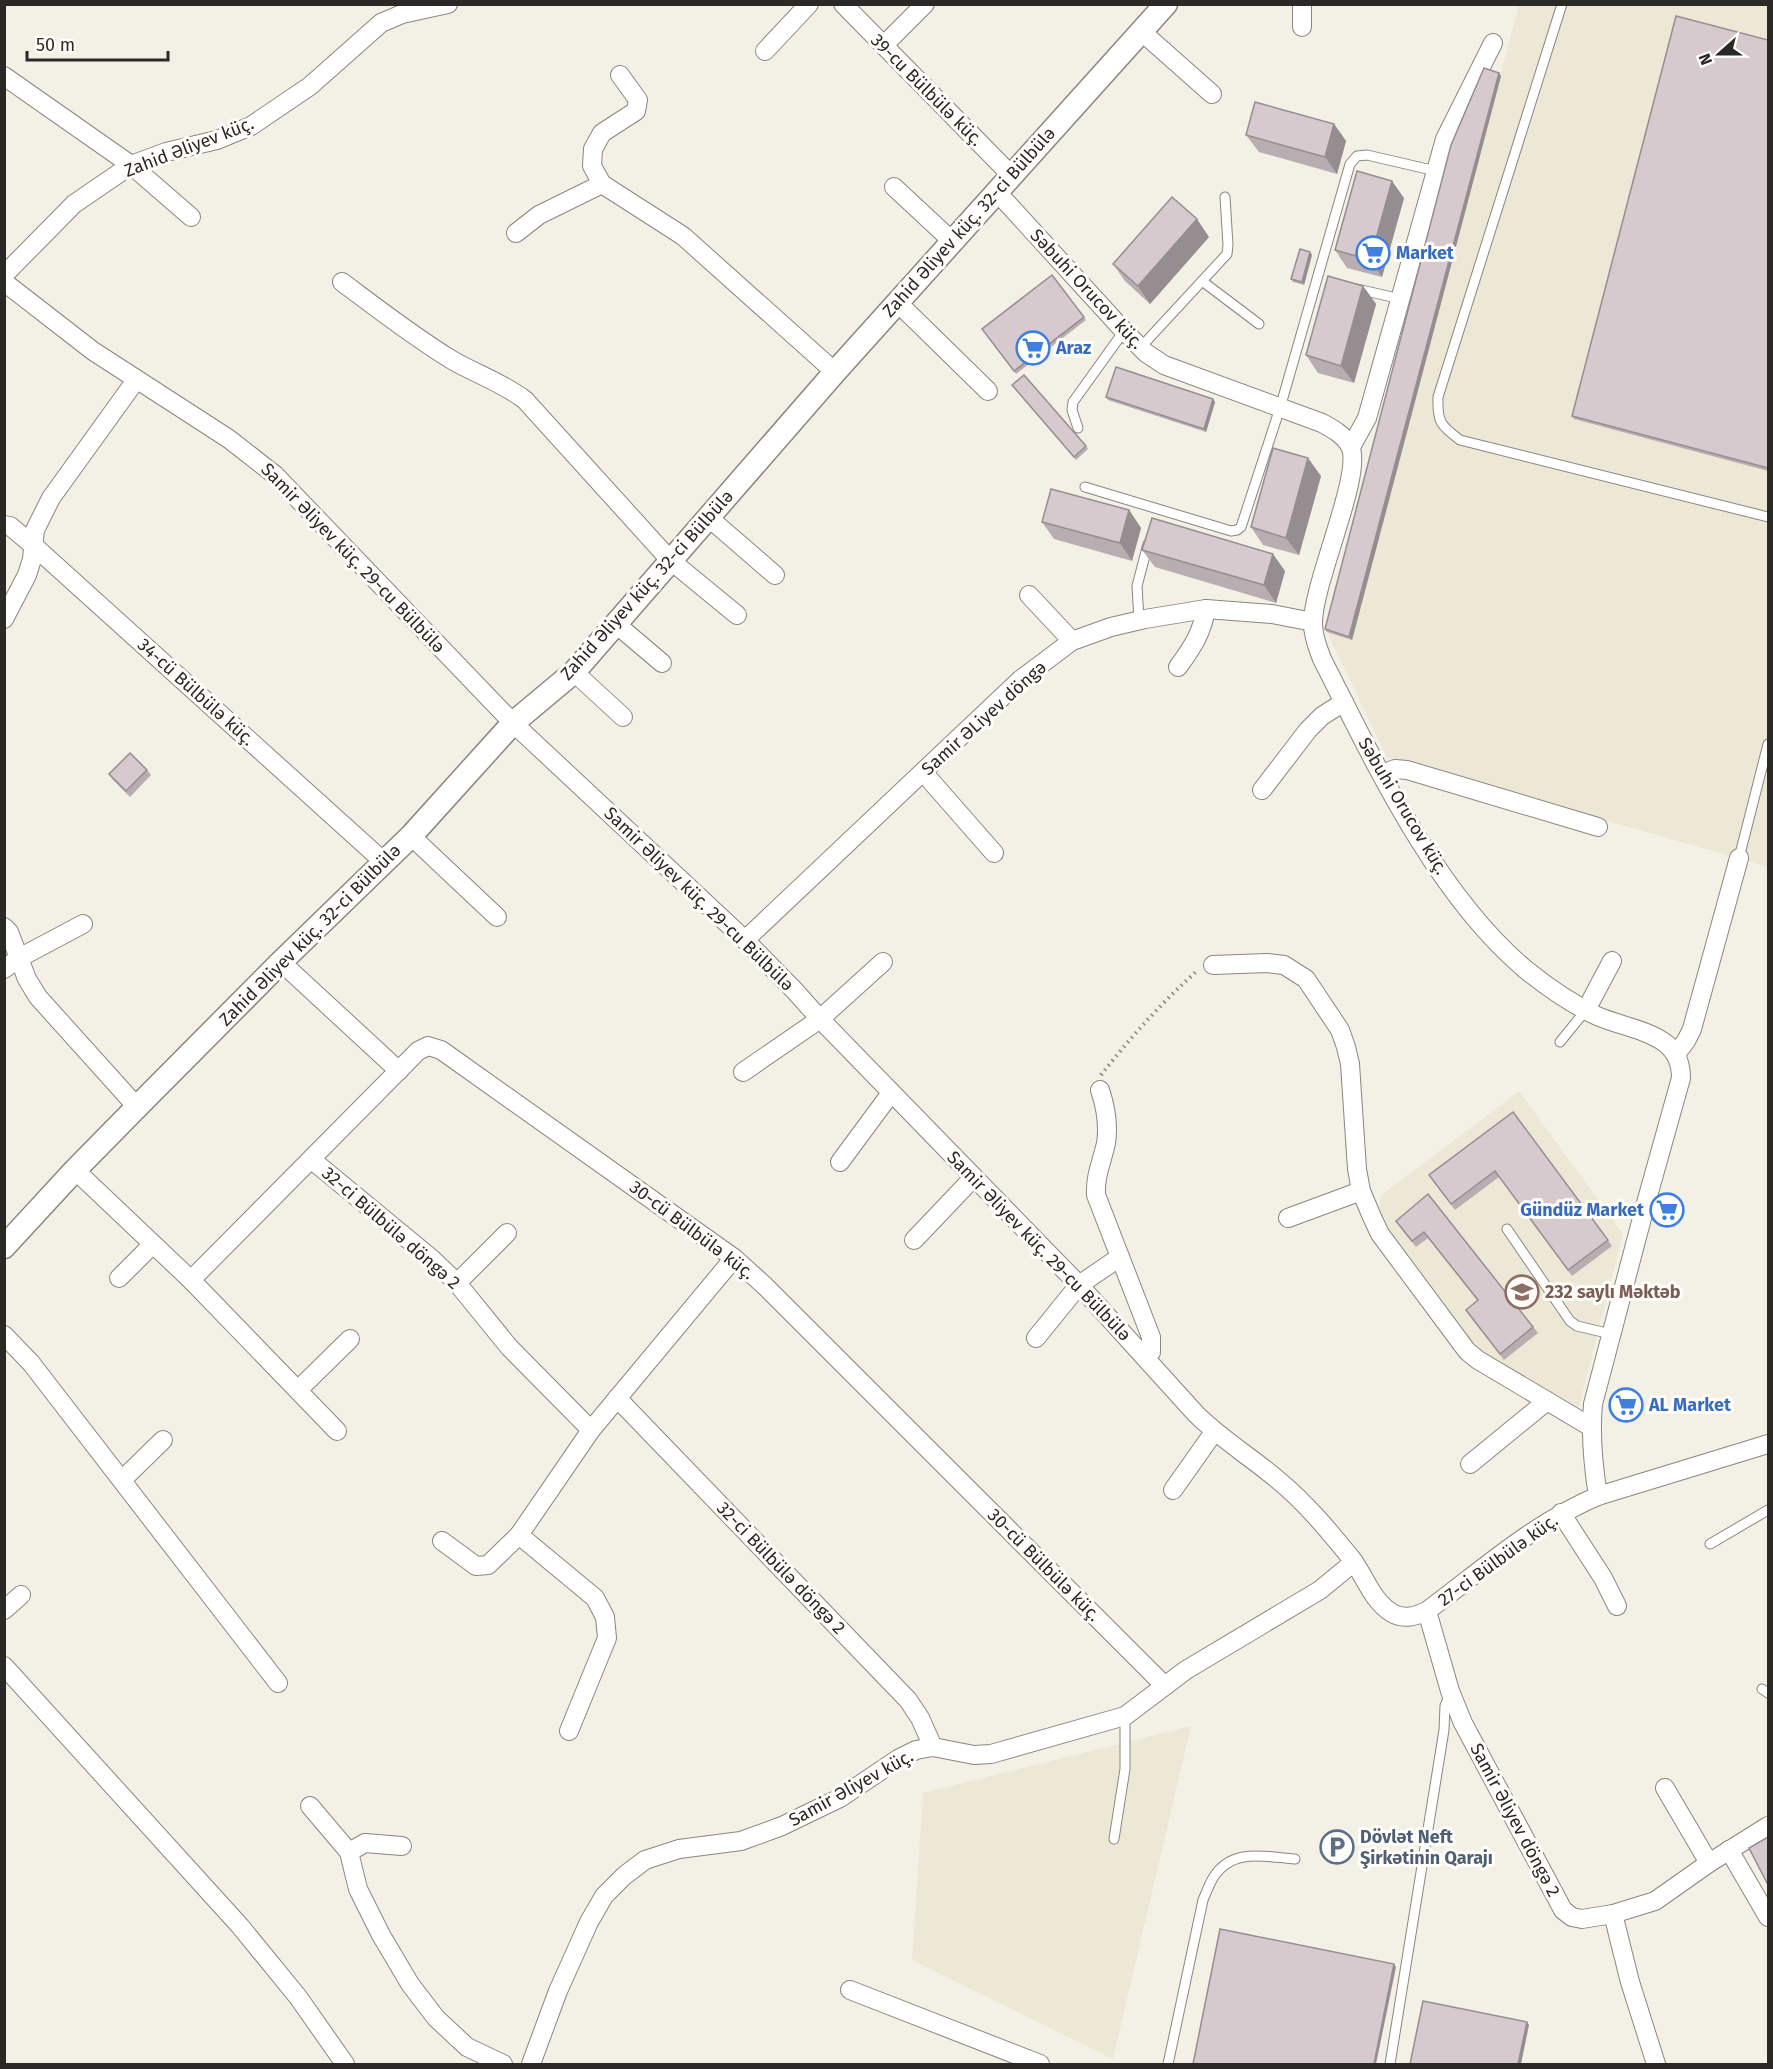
<svg xmlns="http://www.w3.org/2000/svg" width="1773" height="2069" font-family="'Fira Sans',sans-serif">
  <style>
    .built { fill: #ede8d6 }
    .lines { fill: none; stroke-linecap: round; stroke-linejoin: round }
    .service-casing { stroke: #89877e; stroke-width: 11 }
    .minor-casing { stroke: #89877e; stroke-width: 20 }
    .tertiary-casing { stroke: #89877e; stroke-width: 25 }
    .path { stroke: #86837d; stroke-width: 4; stroke-dasharray: 1.5 4.5; stroke-linecap: butt }
    .service { stroke: #fff; stroke-width: 9 }
    .minor { stroke: #fff; stroke-width: 18 }
    .tertiary { stroke: #fff; stroke-width: 22 }
    .wall { fill: #b8aeb2 }
    .shaded-wall { fill: #968d91 }
    .building { fill: #d6cacf; stroke: #968d91; stroke-width: 1.5 }
    .labels { text-anchor: middle; stroke-width: 6; stroke-linejoin: round; paint-order: stroke }
    .street-label { font-size: 18px; fill: #2b2926; stroke: #fffefa }
    .shop-label { font-size: 18px; font-weight: bold; fill: #366cbe; stroke: #fffefa; text-anchor: start }
    .education-label { font-size: 18px; font-weight: bold; fill: #785e54; stroke: #fffefa; text-anchor: start }
    .service-label { font-size: 18px; font-weight: bold; fill: #4e5e75; stroke: #fffefa; text-anchor: start }
  </style>
  <rect width="100%" height="100%" fill="#f3f0e6"/>
  <g class="built">
    <path d="M 1519,5 L 1768,5 L 1768,867 L 1387,758 L 1327,632 L 1352,639 Z"/>
    <path d="M 1519,1091 L 1623,1234 L 1578,1411 L 1479,1351 L 1379,1217 L 1381,1195 Z"/>
    <path d="M 1191,1726 L 1113,2059 L 912,1960 L 923,1793 Z"/>
  </g>
  <g class="lines">
    <defs>
      <g id="service">
        <path d="M 1562,4 L 1438,397 C 1437,422 1441,426 1460,440 L 1768,517"/>
        <path d="M 1202,281 L 1259,324"/>
        <path d="M 1357,289 L 1401,299"/>
        <path d="M 1141,347 L 1227,254 L 1228,245 L 1225,197"/>
        <path d="M 1078,428 L 1072,410 L 1073,402 L 1124,331"/>
        <path d="M 1085,487 L 1231,531 L 1237,530 L 1241,527 L 1280,408 L 1350,164 L 1357,156 L 1367,155 L 1436,171"/>
        <path d="M 1139,620 L 1137,586 L 1148,544"/>
        <path d="M 1739,858 L 1768,744"/>
        <path d="M 1560,1042 L 1586,1010"/>
        <path d="M 1507,1229 L 1570,1321 L 1577,1326 L 1611,1334"/>
        <path d="M 1710,1544 L 1768,1510"/>
        <path d="M 1762,1689 L 1768,1693"/>
        <path d="M 1114,1839 L 1125,1769 L 1125,1716"/>
        <path d="M 1168,2064 L 1203,1900 C 1206,1893 1209,1885 1213,1878 C 1232,1847 1266,1857 1295,1859"/>
        <path d="M 1390,2064 L 1444,1730 L 1445,1706 L 1450,1693"/>
      </g>
      <g id="minor">
        <path d="M 843,4 L 1011,175"/>
        <path d="M 1302,4 L 1302,27"/>
        <path d="M 1142,32 L 1212,94"/>
        <path d="M 884,45 L 925,4"/>
        <path d="M 765,51 L 809,4"/>
        <path d="M 620,75 L 638,100 L 636,111 L 602,133 L 593,149 L 592,166 L 602,184 L 683,236 L 835,372"/>
        <path d="M 4,76 L 131,165 L 191,217"/>
        <path d="M 894,187 L 952,241"/>
        <path d="M 997,192 L 1124,331 L 1146,353 L 1164,365 L 1322,423 C 1333,429 1344,435 1350,446 C 1364,473 1312,584 1313,624 C 1313,637 1318,648 1322,659 C 1375,763 1435,893 1525,969 C 1547,987 1572,1004 1597,1016 C 1618,1025 1648,1030 1665,1043 C 1677,1052 1681,1064 1681,1078 L 1646,1203 L 1593,1404 C 1590,1436 1593,1465 1598,1496"/>
        <path d="M 516,233 L 539,215 L 602,184"/>
        <path d="M 4,275 L 74,204 L 131,165 L 166,152 L 217,140 L 251,126 L 310,86 L 381,23 L 402,14 L 448,4"/>
        <path d="M 4,282 L 93,351 L 229,439 L 275,475 L 513,723 L 745,940 L 794,990 L 820,1019 L 1079,1285 L 1196,1414 C 1221,1439 1251,1457 1278,1480 C 1306,1503 1329,1531 1351,1558 C 1365,1576 1372,1601 1392,1613 C 1404,1620 1416,1616 1427,1611 C 1482,1570 1534,1523 1598,1496 L 1768,1444"/>
        <path d="M 342,282 C 378,309 414,337 452,360 C 476,374 503,383 525,400 L 670,560 L 737,615"/>
        <path d="M 897,302 L 988,391"/>
        <path d="M 1351,447 L 1367,418 L 1445,139 L 1493,43"/>
        <path d="M 708,517 L 775,575"/>
        <path d="M 4,525 L 10,526 L 34,546 L 384,862"/>
        <path d="M 1029,595 L 1072,641"/>
        <path d="M 4,619 L 27,575 L 32,559 L 35,530 L 51,498 L 136,380"/>
        <path d="M 616,624 L 662,663"/>
        <path d="M 1178,667 C 1192,648 1202,633 1206,609"/>
        <path d="M 574,672 L 623,717"/>
        <path d="M 923,772 L 994,853"/>
        <path d="M 1382,774 L 1395,769 L 1407,770 L 1598,827"/>
        <path d="M 1262,790 L 1308,730 L 1322,716 L 1344,702"/>
        <path d="M 411,836 L 497,917"/>
        <path d="M 4,927 L 9,932 L 27,979 L 38,997 L 137,1107"/>
        <path d="M 745,940 L 1020,680 L 1072,641 L 1111,627 L 1145,619 L 1206,609 L 1272,614 L 1313,622"/>
        <path d="M 281,962 L 399,1071"/>
        <path d="M 1213,965 L 1267,963 L 1284,965 L 1306,979 L 1340,1030 L 1346,1047 L 1350,1064 L 1357,1169 L 1361,1191 L 1372,1217 L 1380,1234 L 1467,1351 L 1478,1360 L 1591,1427"/>
        <path d="M 4,969 L 19,958 L 83,924"/>
        <path d="M 1586,1010 L 1612,961"/>
        <path d="M 1676,1054 L 1686,1041 L 1692,1029 L 1739,858"/>
        <path d="M 743,1072 L 820,1019 L 883,962"/>
        <path d="M 1100,1090 C 1106,1108 1109,1124 1106,1143 C 1102,1162 1095,1175 1096,1195 L 1151,1337 L 1151,1352 L 1144,1355"/>
        <path d="M 312,1160 L 432,1259 L 457,1283 L 509,1347 L 591,1430"/>
        <path d="M 840,1162 L 891,1093"/>
        <path d="M 75,1170 L 191,1280 L 337,1431"/>
        <path d="M 1288,1218 L 1361,1191"/>
        <path d="M 914,1240 L 973,1178"/>
        <path d="M 119,1278 L 153,1244"/>
        <path d="M 191,1280 L 418,1051 L 428,1046 L 441,1050 L 734,1258 L 765,1286 L 1165,1686"/>
        <path d="M 457,1283 L 507,1233"/>
        <path d="M 4,1335 L 31,1363 L 278,1683"/>
        <path d="M 1036,1338 L 1079,1285 L 1120,1257"/>
        <path d="M 298,1390 L 350,1339"/>
        <path d="M 617,1398 L 908,1700 L 920,1718 L 933,1747"/>
        <path d="M 1470,1464 L 1547,1401"/>
        <path d="M 122,1480 L 163,1440"/>
        <path d="M 1173,1490 L 1214,1432"/>
        <path d="M 1561,1513 L 1603,1578 L 1617,1606"/>
        <path d="M 442,1541 L 476,1566 L 488,1565 L 519,1535"/>
        <path d="M 4,1610 L 21,1595"/>
        <path d="M 1427,1611 L 1450,1691 L 1463,1723 L 1563,1910 L 1572,1917 L 1582,1919 L 1613,1914 L 1655,1901 L 1709,1863 L 1768,1826"/>
        <path d="M 4,1666 L 240,1926 L 298,1997 L 345,2064"/>
        <path d="M 569,1731 L 607,1638 L 605,1617 L 595,1598 L 519,1535 L 591,1430 L 734,1258"/>
        <path d="M 1665,1788 L 1709,1863"/>
        <path d="M 310,1806 L 349,1852"/>
        <path d="M 402,1846 L 365,1843 L 349,1852 L 358,1889 L 381,1935 L 410,1984 L 436,2018 L 467,2047 L 503,2064"/>
        <path d="M 1729,1850 L 1768,1917"/>
        <path d="M 1613,1914 L 1630,1982 L 1656,2064"/>
        <path d="M 850,1990 L 1040,2064"/>
        <path d="M 531,2064 L 558,1991 L 589,1922 L 604,1896 L 624,1876 L 645,1860 L 679,1849 L 741,1841 L 782,1826 L 840,1798 L 898,1759 L 916,1750 L 933,1747 L 974,1755 L 991,1754 L 1125,1716 L 1186,1670 L 1320,1590 L 1354,1562"/>
      </g>
      <path id="tertiary" d="M 4,1247 L 75,1170 L 137,1107 L 281,962 L 411,836 L 513,723 L 574,672 L 835,372 L 1166,4"/>
    </defs>
    <use href="#service" class="service-casing"/>
    <use href="#minor" class="minor-casing"/>
    <use href="#tertiary" class="tertiary-casing"/>
    <path class="path" d="M 1101,1075 C 1130,1038 1163,1001 1198,970"/>
    <use href="#service" class="service"/>
    <use href="#minor" class="minor"/>
    <use href="#tertiary" class="tertiary"/>
  </g>
  <g class="wall">
    <path d="M 1768,40 L 1768,471 L 1574,419 L 1572,416 Z"/>
    <path d="M 1499,73 L 1501,76 L 1352,640 L 1327,632 L 1325,629 Z"/>
    <path d="M 1334,124 L 1346,141 L 1337,174 L 1259,152 L 1246,135 Z"/>
    <path d="M 1404,198 L 1382,277 L 1347,268 L 1335,250 Z"/>
    <path d="M 1209,237 L 1150,304 L 1125,281 L 1113,264 Z"/>
    <path d="M 1310,252 L 1312,255 L 1304,285 L 1293,282 L 1291,279 Z"/>
    <path d="M 1052,275 L 1086,320 L 1016,374 L 982,329 Z"/>
    <path d="M 1363,286 L 1376,304 L 1354,383 L 1318,373 L 1306,355 Z"/>
    <path d="M 1014,388 L 1086,446 L 1088,449 L 1076,460 Z"/>
    <path d="M 1106,397 L 1213,399 L 1215,402 L 1206,432 L 1108,400 Z"/>
    <path d="M 1321,476 L 1299,555 L 1263,545 L 1251,527 Z"/>
    <path d="M 1129,510 L 1141,528 L 1132,561 L 1054,539 L 1042,522 Z"/>
    <path d="M 1142,550 L 1285,571 L 1276,603 L 1155,567 Z"/>
    <path d="M 147,770 L 151,775 L 130,797 L 113,780 L 109,774 Z"/>
    <path d="M 1513,1112 L 1612,1246 L 1572,1276 L 1499,1177 L 1455,1210 L 1429,1175 Z"/>
    <path d="M 1428,1194 L 1538,1333 L 1504,1360 L 1470,1316 L 1478,1301 L 1428,1238 L 1416,1247 L 1400,1227 Z"/>
  </g>
  <g class="shaded-wall">
    <path d="M 1499,73 L 1501,76 L 1352,640 L 1349,637 Z"/>
    <path d="M 1334,124 L 1346,141 L 1337,174 L 1325,157 Z"/>
    <path d="M 1392,181 L 1404,198 L 1382,277 L 1370,260 Z"/>
    <path d="M 1197,219 L 1209,237 L 1150,304 L 1138,286 Z"/>
    <path d="M 1310,252 L 1312,255 L 1304,285 L 1302,282 Z"/>
    <path d="M 1363,286 L 1376,304 L 1354,383 L 1341,366 Z"/>
    <path d="M 1213,399 L 1215,402 L 1206,432 L 1204,429 Z"/>
    <path d="M 1308,458 L 1321,476 L 1299,555 L 1286,538 Z"/>
    <path d="M 1129,510 L 1141,528 L 1132,561 L 1120,543 Z"/>
    <path d="M 1273,554 L 1285,571 L 1276,603 L 1264,585 Z"/>
    <path d="M 1394,1964 L 1396,1967 L 1376,2064 L 1374,2064 Z"/>
    <path d="M 1527,2022 L 1529,2025 L 1521,2064 L 1518,2064 Z"/>
  </g>
  <g class="building">
    <path d="M 1676,16 L 1768,40 L 1768,468 L 1572,416 Z"/>
    <path d="M 1484,68 L 1499,73 L 1349,637 L 1325,629 L 1451,145 Z"/>
    <path d="M 1255,102 L 1334,124 L 1325,157 L 1246,135 Z"/>
    <path d="M 1357,171 L 1392,181 L 1370,260 L 1335,250 Z"/>
    <path d="M 1172,197 L 1197,219 L 1138,286 L 1113,264 Z"/>
    <path d="M 1300,249 L 1310,252 L 1302,282 L 1291,279 Z"/>
    <path d="M 1052,275 L 1084,317 L 1014,371 L 982,329 Z"/>
    <path d="M 1328,276 L 1363,286 L 1341,366 L 1306,355 Z"/>
    <path d="M 1116,367 L 1213,399 L 1204,429 L 1106,397 Z"/>
    <path d="M 1024,375 L 1086,446 L 1074,457 L 1012,385 Z"/>
    <path d="M 1273,448 L 1308,458 L 1286,538 L 1251,527 Z"/>
    <path d="M 1051,489 L 1129,510 L 1120,543 L 1042,522 Z"/>
    <path d="M 1152,518 L 1273,554 L 1264,585 L 1142,550 Z"/>
    <path d="M 130,753 L 147,770 L 126,791 L 109,774 Z"/>
    <path d="M 1513,1112 L 1608,1240 L 1568,1270 L 1495,1171 L 1451,1204 L 1429,1175 Z"/>
    <path d="M 1428,1194 L 1533,1327 L 1500,1354 L 1466,1310 L 1478,1300 L 1424,1232 L 1412,1241 L 1396,1221 Z"/>
    <path d="M 1768,1837 L 1768,1885 L 1749,1848 Z"/>
    <path d="M 1220,1929 L 1394,1964 L 1374,2064 L 1193,2064 Z"/>
    <path d="M 1423,2001 L 1527,2022 L 1518,2064 L 1410,2064 Z"/>
  </g>
  <defs>
    <symbol id="supermarket-ring" viewBox="-11 -11 22 22"><circle r="9.5" fill="#fffefa" stroke="#3f7fe0" stroke-width="1.5"/><path d="M-6-5.5h2.5l.6 2H6L4.5 2H-2.5L-4.4-4H-6ZM-1.5 3.2a1.3 1.3 0 1 0 .1 0ZM3 3.2a1.3 1.3 0 1 0 .1 0Z" fill="#3f7fe0"/></symbol>
    <symbol id="school-ring" viewBox="-11 -11 22 22"><circle r="9.5" fill="#fffefa" stroke="#8d6e63" stroke-width="1.5"/><path d="M0-5L7-2L0 1L-7-2ZM-4 1L0 2.5L4 1V4Q0 6-4 4Z" fill="#8d6e63"/></symbol>
    <symbol id="parking-ring" viewBox="-11 -11 22 22"><circle r="9.5" fill="#fffefa" stroke="#5c6f8a" stroke-width="1.5"/><path d="M-3.5-5.5H1a3.5 3.5 0 0 1 0 7H-1V5.5H-3.5ZM-1-3.4V-.6H.8a1.4 1.4 0 0 0 0-2.8Z" fill="#5c6f8a"/></symbol>
  </defs>
  <g fill-rule="evenodd">
    <use href="#supermarket-ring" x="1354" y="234" width="38" height="38"/>
    <use href="#supermarket-ring" x="1014" y="329" width="38" height="38"/>
    <use href="#supermarket-ring" x="1648" y="1191" width="38" height="38"/>
    <use href="#school-ring" x="1503" y="1273" width="38" height="38"/>
    <use href="#supermarket-ring" x="1607" y="1386" width="38" height="38"/>
    <use href="#parking-ring" x="1318" y="1828" width="38" height="38"/>
  </g>
  <g class="labels">
    <g class="street-label">
      <text transform="translate(927 90) rotate(45)" y="6">39-cu Bülbülə küç.</text>
      <text transform="translate(189 147) rotate(-21)" y="6">Zahid Əliyev küç.</text>
      <text transform="translate(969 222) rotate(-48)" y="6">Zahid Əliyev küç. 32-ci Bülbülə</text>
      <text transform="translate(1087 289) rotate(47)" y="6">Səbuhi Orucov küç.</text>
      <text transform="translate(353 558) rotate(46)" y="6">Samir Əliyev küç. 29-cu Bülbülə</text>
      <text transform="translate(647 585) rotate(-48)" y="6">Zahid Əliyev küç. 32-ci Bülbülə</text>
      <text transform="translate(196 692) rotate(42)" y="6">34-cü Bülbülə küç.</text>
      <text transform="translate(984 718) rotate(-42)" y="6">Samir ƏLiyev döngə</text>
      <text transform="translate(1403 806) rotate(59)" y="6">Səbuhi Orucov küç.</text>
      <text transform="translate(699 899) rotate(44)" y="6">Samir Əliyev küç. 29-cu Bülbülə</text>
      <text transform="translate(310 935) rotate(-45)" y="6">Zahid Əliyev küç. 32-ci Bülbülə</text>
      <text transform="translate(391 1228) rotate(41)" y="6">32-ci Bülbülə döngə 2</text>
      <text transform="translate(692 1230) rotate(37)" y="6">30-cü Bülbülə küç.</text>
      <text transform="translate(1039 1246) rotate(46)" y="6">Samir Əliyev küç. 29-cu Bülbülə</text>
      <text transform="translate(1498 1560) rotate(-36)" y="6">27-ci Bülbülə küç.</text>
      <text transform="translate(1044 1565) rotate(45)" y="6">30-cü Bülbülə küç.</text>
      <text transform="translate(781 1568) rotate(46)" y="6">32-ci Bülbülə döngə 2</text>
      <text transform="translate(851 1788) rotate(-29)" y="6">Samir Əliyev küç.</text>
      <text transform="translate(1515 1820) rotate(62)" y="6">Samir Əliyev döngə 2</text>
    </g>
    <g class="shop-label">
      <text x="1396" y="259">Market</text>
      <text x="1056" y="354">Araz</text>
      <text x="1644" y="1216" text-anchor="end">Gündüz Market</text>
      <text x="1649" y="1411">AL Market</text>
    </g>
    <g class="education-label">
      <text x="1545" y="1298">232 saylı Məktəb</text>
    </g>
    <g class="service-label">
      <text x="1360" y="1843">Dövlət Neft<tspan x="1360" dy="21">Şirkətinin Qarajı</tspan></text>
    </g>
  </g>
  <rect width="1773" height="2069" fill="none" stroke="#2b2926" stroke-width="12"/>
  <g transform="translate(1719 54) rotate(249)" stroke="#fffefa" stroke-width="4.5" paint-order="stroke">
  <path d="M0-4.5L10 22L0 15L-10 22Z" fill="#2b2926"/>
  <text y="-9" font-size="16" font-weight="bold" text-anchor="middle" fill="#2b2926">N</text>
  </g>
  <path d="M27 51v9h141v-9" fill="none" stroke="#2b2926" stroke-width="3"/>
  <text x="36" y="51" font-size="18" fill="#2b2926" stroke="#fffefa" stroke-width="4.5" paint-order="stroke">50 m</text>
</svg>
